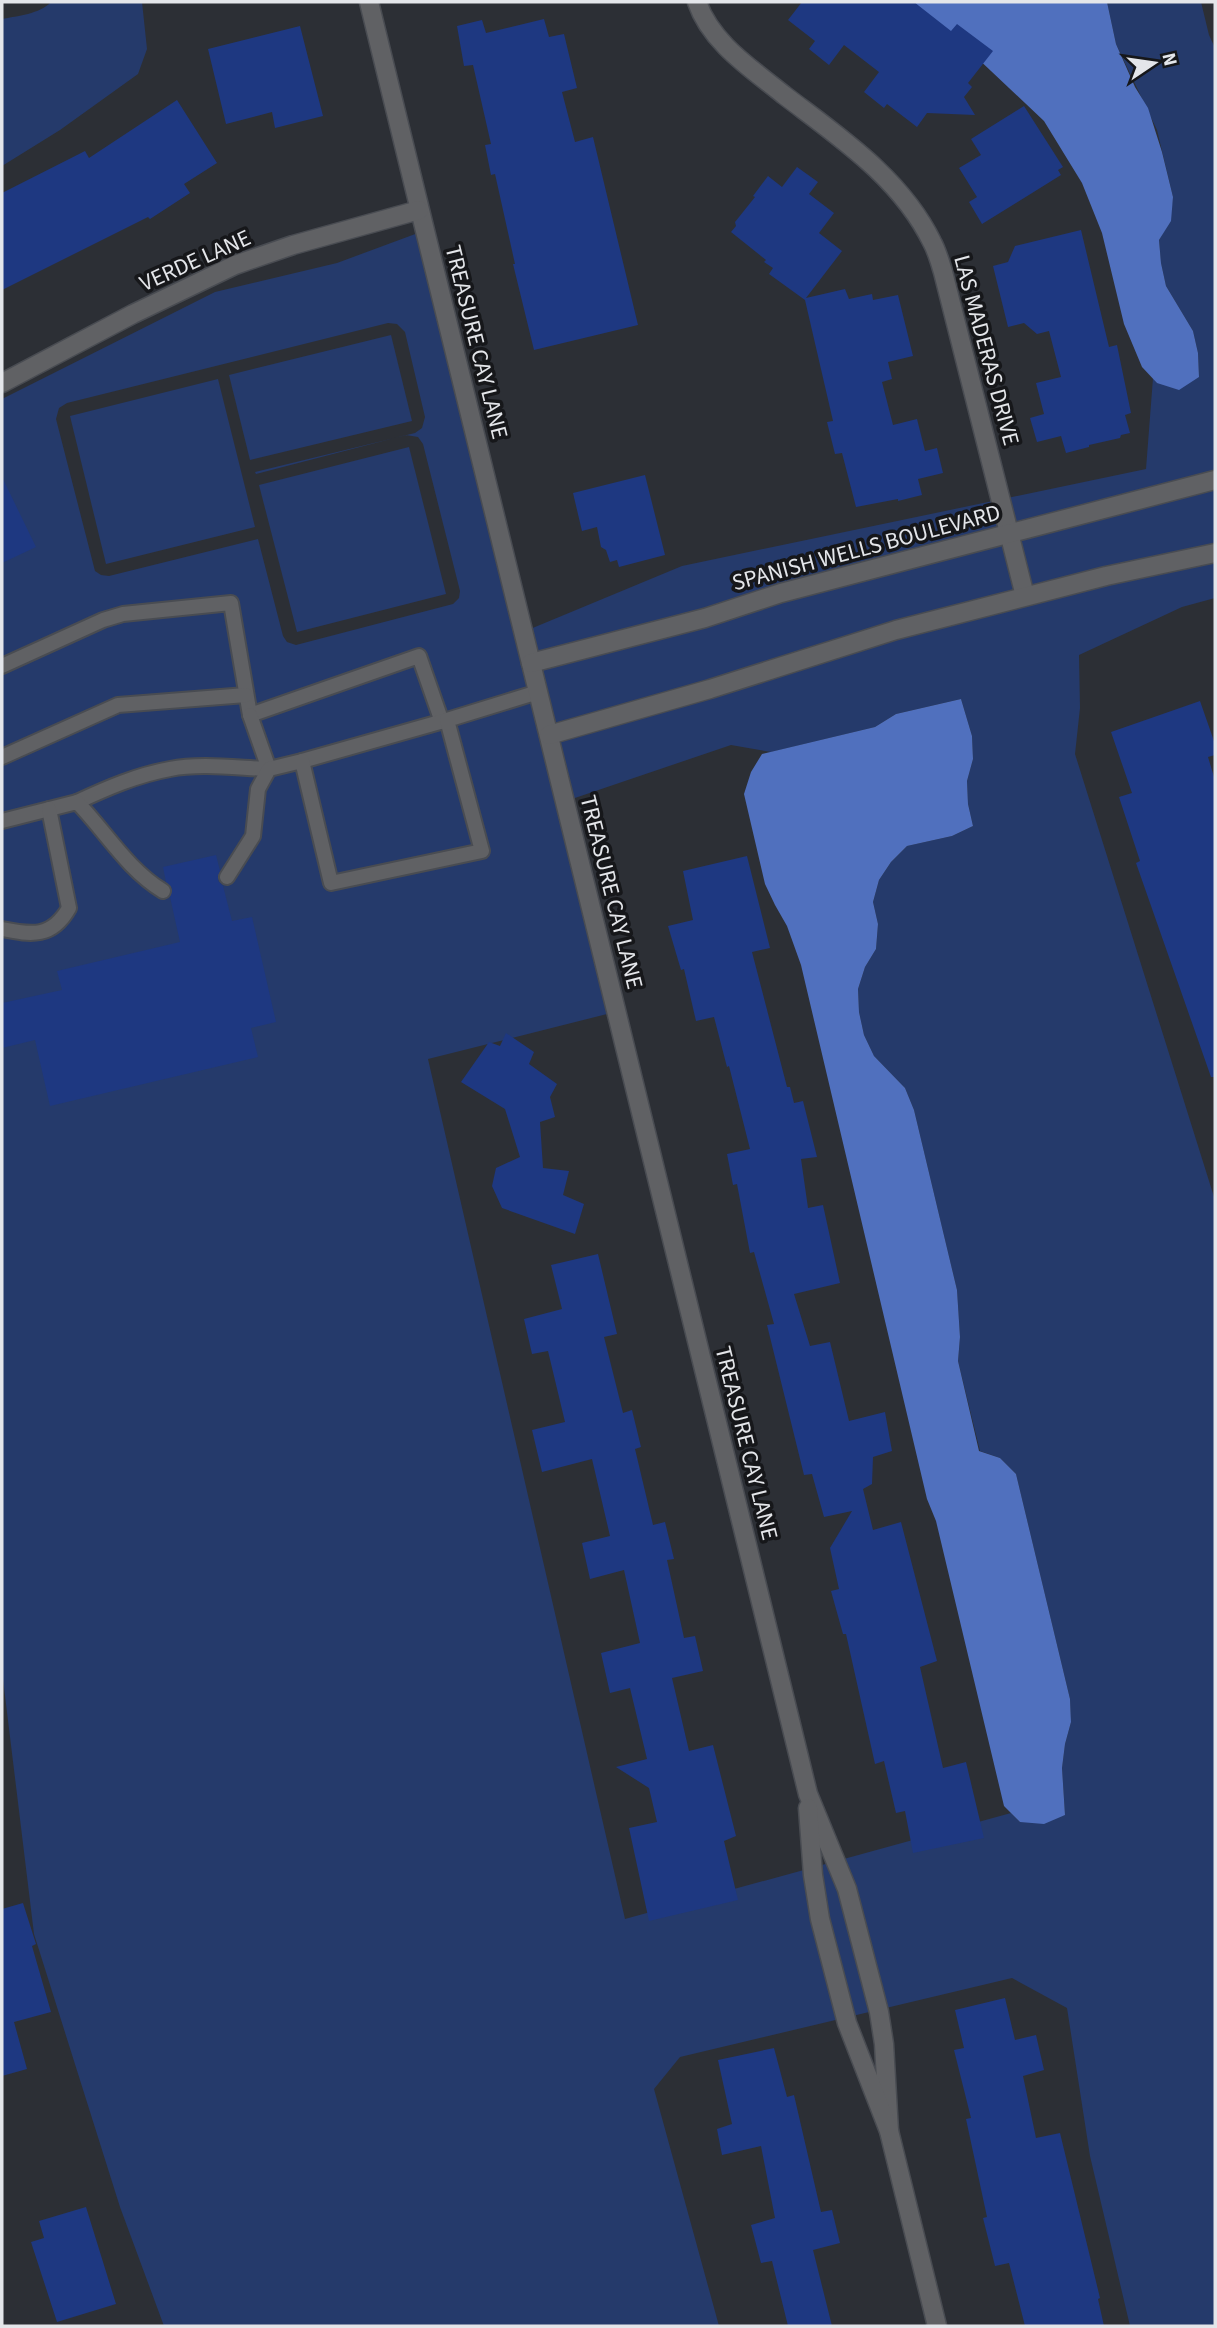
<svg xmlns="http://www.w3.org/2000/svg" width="1217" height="2328" font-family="'Source Sans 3',sans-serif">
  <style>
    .green { fill: #253a6b; fill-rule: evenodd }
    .water { fill: #5070be }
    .building { fill: #1e3881 }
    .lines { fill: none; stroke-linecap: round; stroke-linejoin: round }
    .service-casing { stroke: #494c52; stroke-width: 18 }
    .minor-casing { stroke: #494c52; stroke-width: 21 }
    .service { stroke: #606164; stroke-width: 14 }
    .minor { stroke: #606164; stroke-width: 18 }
    .labels { text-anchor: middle; stroke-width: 7; stroke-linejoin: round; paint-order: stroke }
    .street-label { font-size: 23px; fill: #e4e6ea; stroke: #16171a }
  </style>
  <rect width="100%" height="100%" fill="#2c2f35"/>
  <g class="green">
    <path d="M 51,2 L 142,2 L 147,49 L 138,74 L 60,130 L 2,166 L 2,19 C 17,16 40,14 51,2 Z"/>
    <path d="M 1107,2 L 1201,2 L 1209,35 L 1215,48 L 1215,598 L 1182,607 L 1079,655 L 1080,708 L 1075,754 L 1215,1200 L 1215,2326 L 1130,2326 L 1090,2156 L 1067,2008 L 1012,1978 L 680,2057 L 654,2089 L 719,2326 L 164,2326 L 120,2207 L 34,1934 L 2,1671 L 2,399 L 215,292 L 337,263 L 418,233 L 523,632 L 682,566 L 1146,469 L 1153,378 L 1157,383 L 1199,377 L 1198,353 L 1193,331 L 1166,286 L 1161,263 L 1159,240 L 1170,221 L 1173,197 L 1157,130 L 1116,44 ZM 388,323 L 397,324 L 405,332 L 425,417 L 422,428 L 415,433 L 255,472 L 256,474 L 406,435 L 418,437 L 423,444 L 460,591 L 459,598 L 453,604 L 296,645 L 287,642 L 283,636 L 258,539 L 109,576 L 101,575 L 95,571 L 56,419 L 59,408 L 67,403 ZM 961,699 L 972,736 L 973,759 L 967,781 L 968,804 L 973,826 L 952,836 L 907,846 L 891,862 L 879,880 L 873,902 L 878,924 L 876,949 L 865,967 L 858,989 L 859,1012 L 864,1035 L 874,1056 L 905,1088 L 914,1110 L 957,1290 L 960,1337 L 958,1361 L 980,1451 L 1000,1458 L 1016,1474 L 1070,1699 L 1071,1722 L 1065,1744 L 1062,1768 L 1065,1815 L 1020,1822 L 1011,1813 L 625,1919 L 428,1059 L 619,1011 L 569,800 L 731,745 L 771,752 L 875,727 L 896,714 Z"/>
    <path d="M 391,335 L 412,421 L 250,460 L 229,375 Z"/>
    <path d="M 218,379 L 255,527 L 106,564 L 70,416 Z"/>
    <path d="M 409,447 L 446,594 L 297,632 L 259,485 Z"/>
  </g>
  <g class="water">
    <path d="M 914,2 L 1107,2 L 1116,44 L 1135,87 L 1148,108 L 1162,152 L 1173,197 L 1171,221 L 1159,240 L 1161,263 L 1166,286 L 1193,331 L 1198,353 L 1199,377 L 1179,390 L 1157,383 L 1142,367 L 1124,324 L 1102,233 L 1082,183 L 1044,121 L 973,54 L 954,43 Z"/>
    <path d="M 961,699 L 972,736 L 973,759 L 967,781 L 968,804 L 973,826 L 952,836 L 907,846 L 891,862 L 879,880 L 873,902 L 878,924 L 876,949 L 865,967 L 858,989 L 859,1012 L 864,1035 L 874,1056 L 905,1088 L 914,1110 L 957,1290 L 960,1337 L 958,1361 L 979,1451 L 1000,1458 L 1016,1474 L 1070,1699 L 1071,1722 L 1065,1744 L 1062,1768 L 1065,1815 L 1044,1824 L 1020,1822 L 1004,1806 L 936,1521 L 927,1499 L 801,965 L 787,926 L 775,905 L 765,884 L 744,794 L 751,772 L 762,754 L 875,727 L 896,714 Z"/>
  </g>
  <g class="building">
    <path d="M 802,2 L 914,2 L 951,31 L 957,24 L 993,51 L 968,83 L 972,87 L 964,97 L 975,115 L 927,113 L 917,127 L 887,104 L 884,108 L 864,92 L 879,72 L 844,45 L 829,65 L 809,49 L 815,41 L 788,20 Z"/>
    <path d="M 544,19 L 549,37 L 564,34 L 577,88 L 562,92 L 575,142 L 593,137 L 638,325 L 534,350 L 513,264 L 515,264 L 495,174 L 491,175 L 485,145 L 491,144 L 473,65 L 464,66 L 457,26 L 482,20 L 486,33 Z"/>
    <path d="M 300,26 L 323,116 L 275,128 L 272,112 L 226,124 L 208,49 Z"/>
    <path d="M 177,100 L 217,163 L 184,184 L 190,193 L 150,219 L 148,217 L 2,290 L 2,193 L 85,151 L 89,158 Z"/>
    <path d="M 1024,106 L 1063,167 L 1058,170 L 1061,175 L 982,224 L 969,202 L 977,197 L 959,168 L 981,155 L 971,139 Z"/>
    <path d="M 797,167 L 818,182 L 809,194 L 834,213 L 819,233 L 842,251 L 806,298 L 845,289 L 849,299 L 872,294 L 873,300 L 898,295 L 913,356 L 888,362 L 892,379 L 882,382 L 893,425 L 917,419 L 925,451 L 937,448 L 943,473 L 918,479 L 922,495 L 898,501 L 898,499 L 856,507 L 842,453 L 835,454 L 827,422 L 833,421 L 805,300 L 769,274 L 773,268 L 764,262 L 766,260 L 731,232 L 736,226 L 735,222 L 755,197 L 753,196 L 768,176 L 782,187 Z"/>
    <path d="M 1081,230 L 1109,347 L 1117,345 L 1131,413 L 1125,415 L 1130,433 L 1121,435 L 1120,438 L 1089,445 L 1089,447 L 1066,453 L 1061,436 L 1037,442 L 1030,418 L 1044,414 L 1036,383 L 1061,377 L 1049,331 L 1037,334 L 1024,323 L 1008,327 L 993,266 L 1008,262 L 1015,246 Z"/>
    <path d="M 645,475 L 665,555 L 619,567 L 617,560 L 610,562 L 606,550 L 601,547 L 597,527 L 582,531 L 573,493 Z"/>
    <path d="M 2,477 L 36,547 L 2,563 Z"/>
    <path d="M 1200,701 L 1215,744 L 1215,755 L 1208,757 L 1215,780 L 1215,1077 L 1211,1077 L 1136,863 L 1140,861 L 1119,797 L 1132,793 L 1111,732 Z"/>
    <path d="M 216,855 L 220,871 L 218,881 L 223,886 L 232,921 L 252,917 L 276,1022 L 251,1028 L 258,1057 L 50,1106 L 35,1040 L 2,1048 L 2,1003 L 62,990 L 57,971 L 180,942 L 170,897 L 172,888 L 166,882 L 163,867 Z"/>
    <path d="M 747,856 L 770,948 L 752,952 L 787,1087 L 790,1087 L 794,1103 L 803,1101 L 817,1157 L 801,1159 L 808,1208 L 823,1205 L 840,1283 L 794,1294 L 810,1346 L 830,1342 L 849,1421 L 885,1412 L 892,1451 L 873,1457 L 872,1484 L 863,1489 L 873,1530 L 901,1522 L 937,1661 L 920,1667 L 943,1768 L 966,1762 L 984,1838 L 913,1853 L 905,1811 L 896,1813 L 884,1761 L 875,1764 L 846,1634 L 843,1634 L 831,1591 L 839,1589 L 830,1548 L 852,1511 L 824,1517 L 812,1474 L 804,1475 L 767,1325 L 774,1324 L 754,1252 L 750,1253 L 737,1184 L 733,1185 L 727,1154 L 750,1149 L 729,1066 L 727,1067 L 714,1017 L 696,1021 L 684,969 L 681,970 L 668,926 L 693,920 L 683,871 Z"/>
    <path d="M 506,1033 L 534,1052 L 529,1064 L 557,1084 L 550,1097 L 555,1117 L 540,1122 L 543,1168 L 569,1171 L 563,1195 L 584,1204 L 575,1234 L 502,1208 L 492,1186 L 496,1168 L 520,1157 L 505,1109 L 461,1082 L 489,1042 L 500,1046 Z"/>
    <path d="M 598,1254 L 617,1334 L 604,1337 L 623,1413 L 632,1410 L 641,1447 L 635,1449 L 653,1525 L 665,1522 L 674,1559 L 667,1560 L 684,1638 L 695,1636 L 703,1671 L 672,1678 L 689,1751 L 713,1745 L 736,1836 L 724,1841 L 738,1900 L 649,1921 L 629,1828 L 657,1822 L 649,1788 L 616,1767 L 647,1759 L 630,1688 L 610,1693 L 601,1653 L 640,1643 L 624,1570 L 590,1579 L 582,1543 L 610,1536 L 592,1459 L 542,1472 L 532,1430 L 565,1422 L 548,1351 L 532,1354 L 524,1319 L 562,1309 L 551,1265 Z"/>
    <path d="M 23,1903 L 36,1944 L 32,1946 L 51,2012 L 14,2022 L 27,2069 L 2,2076 L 2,1909 Z"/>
    <path d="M 1005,1998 L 1015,2040 L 1036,2035 L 1044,2070 L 1023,2076 L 1036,2138 L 1060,2133 L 1100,2298 L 1098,2299 L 1104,2326 L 1025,2326 L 1009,2263 L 995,2266 L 983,2218 L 987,2217 L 966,2119 L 971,2118 L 954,2050 L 964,2048 L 955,2010 Z"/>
    <path d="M 774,2048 L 787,2097 L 794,2095 L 821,2212 L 832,2210 L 840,2243 L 813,2250 L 832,2326 L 788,2326 L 772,2261 L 761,2263 L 751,2225 L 775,2218 L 761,2146 L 722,2155 L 717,2129 L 732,2124 L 718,2060 Z"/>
    <path d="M 86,2207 L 116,2304 L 57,2322 L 31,2242 L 44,2238 L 39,2221 Z"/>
  </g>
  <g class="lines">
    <defs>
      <g id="service">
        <path d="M 2,666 L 103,620 L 123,614 L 231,603 L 250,715 L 419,656 L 442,722"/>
        <path d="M 2,757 L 118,705 L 246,695"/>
        <path d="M 302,761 L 447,720"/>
        <path d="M 77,802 C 107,788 137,775 170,769 C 200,763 238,768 269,769 L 250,715"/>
        <path d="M 2,821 L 77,802 C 106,832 127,869 163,891"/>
        <path d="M 227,877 L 253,836 L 258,789 L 269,769 L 302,761 L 331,883 L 482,851 L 447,720 L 538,692"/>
        <path d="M 2,929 C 32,935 52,938 69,908 L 49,809"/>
      </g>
      <g id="minor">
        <path d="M 369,2 L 808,1794 L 847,1889 L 879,2012 L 884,2044 L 889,2131"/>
        <path d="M 697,2 C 711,43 752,69 784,95 C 839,137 901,178 932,242 C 937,251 940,262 943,272 L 1025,596"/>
        <path d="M 2,383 L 133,314 L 235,265 L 293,245 L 419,210"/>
        <path d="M 531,663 L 705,618 L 781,593 L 1215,480"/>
        <path d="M 549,735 L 710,689 L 896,630 L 1106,576 L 1215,553"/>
        <path d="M 808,1808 L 813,1875 L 820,1919 L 847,2023 L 889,2131 L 937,2326"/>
      </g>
    </defs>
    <use href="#service" class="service-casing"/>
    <use href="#minor" class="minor-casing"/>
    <use href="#service" class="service"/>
    <use href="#minor" class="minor"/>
  </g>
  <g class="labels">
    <g class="street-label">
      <text transform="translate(195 260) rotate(-24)" y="8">VERDE LANE</text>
      <text transform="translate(477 342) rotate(76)" y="8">TREASURE CAY LANE</text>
      <text transform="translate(987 350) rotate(75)" y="8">LAS MADERAS DRIVE</text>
      <text transform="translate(866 547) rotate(-15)" y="8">SPANISH WELLS BOULEVARD</text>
      <text transform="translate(612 892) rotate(76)" y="8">TREASURE CAY LANE</text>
      <text transform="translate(747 1443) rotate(76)" y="8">TREASURE CAY LANE</text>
    </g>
  </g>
  <rect width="1217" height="2328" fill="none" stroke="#e4e6ea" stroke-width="7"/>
  <g transform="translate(1154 63) rotate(77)" stroke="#16171a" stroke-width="5" paint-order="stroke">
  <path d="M0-5L12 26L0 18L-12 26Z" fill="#e4e6ea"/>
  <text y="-10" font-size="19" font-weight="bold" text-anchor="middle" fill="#e4e6ea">N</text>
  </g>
</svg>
